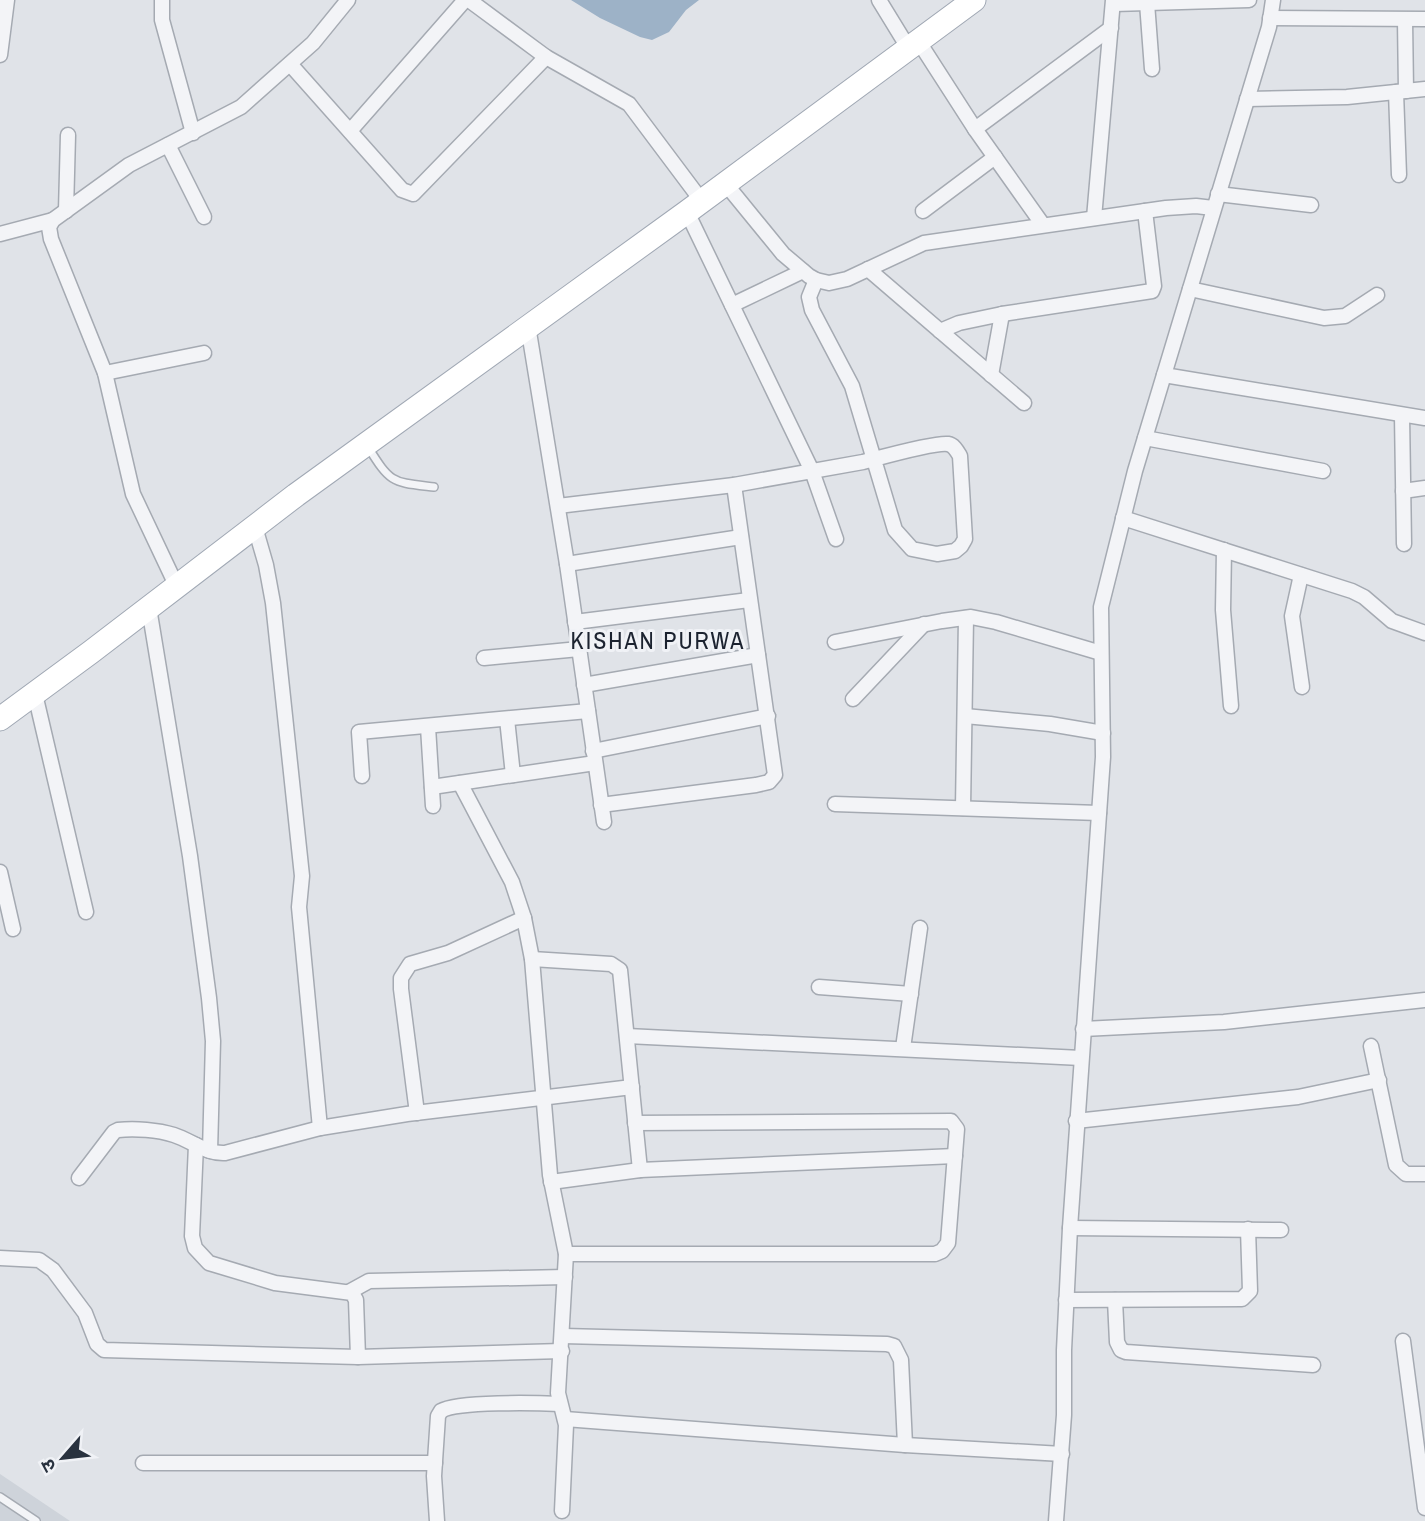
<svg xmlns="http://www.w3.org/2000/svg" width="1425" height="1521" font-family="'Archivo Narrow','Noto Sans Devanagari',sans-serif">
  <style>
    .built { fill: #ced3da }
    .water { fill: #9db2c7 }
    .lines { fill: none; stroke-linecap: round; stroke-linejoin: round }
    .lane-casing { stroke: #a5aab2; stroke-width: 10 }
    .street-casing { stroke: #a5aab2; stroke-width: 17 }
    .primary-casing { stroke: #a0a8b4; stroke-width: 25 }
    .lane { stroke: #f3f4f7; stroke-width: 7 }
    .street { stroke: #f3f4f7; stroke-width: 14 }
    .primary { stroke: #fff; stroke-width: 23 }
    .labels { text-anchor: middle; stroke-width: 6; stroke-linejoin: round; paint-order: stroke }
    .quarter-label { font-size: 24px; letter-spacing: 2px; fill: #1c2330; stroke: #f0f2f6 }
  </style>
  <rect width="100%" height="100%" fill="#e0e3e8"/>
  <path class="built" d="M 0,1474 L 70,1521 L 0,1521 Z"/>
  <path class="water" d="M 571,0 L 699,0 L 686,10 L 669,32 L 652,40 L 640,37 L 600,18 Z"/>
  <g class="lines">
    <defs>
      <g id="lane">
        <path d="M 368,447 C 391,484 392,482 434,487"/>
        <path d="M 0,1497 L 36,1521"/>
      </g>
      <g id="street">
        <path d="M 162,0 L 162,20 L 193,133"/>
        <path d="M 469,0 L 546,57 L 629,104 L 701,200"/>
        <path d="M 879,0 L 909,49"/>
        <path d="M 1147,3 L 1152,69"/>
        <path d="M 1114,4 L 1249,0"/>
        <path d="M 1270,18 L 1425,19"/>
        <path d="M 1405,20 L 1406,91"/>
        <path d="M 919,42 L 975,129 L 1043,225"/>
        <path d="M 0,55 L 7,0"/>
        <path d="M 290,64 L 402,190 L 413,194 L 546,57"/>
        <path d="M 1396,92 L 1399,175"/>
        <path d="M 1247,99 L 1347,97 L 1425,89"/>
        <path d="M 975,129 L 1111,28"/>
        <path d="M 350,131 L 465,0"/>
        <path d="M 168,145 L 204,217"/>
        <path d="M 725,183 L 783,254 L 809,276 L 816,280 L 829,283 L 847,279 L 924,243 L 1166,208 L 1196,206 L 1213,208"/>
        <path d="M 1218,194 L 1311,205"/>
        <path d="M 66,211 L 68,135"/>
        <path d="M 923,211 L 995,157"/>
        <path d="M 687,212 L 812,471 L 836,539"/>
        <path d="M 1094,218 L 1113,0"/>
        <path d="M 0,234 L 53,220"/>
        <path d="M 868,269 L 1024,403"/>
        <path d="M 1190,289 L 1324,318 L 1345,316 L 1377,295"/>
        <path d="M 732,305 L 803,271"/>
        <path d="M 528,326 L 567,564 L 604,822"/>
        <path d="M 940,331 L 959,323 L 1002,314 L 1152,291 L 1154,286 L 1145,211"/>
        <path d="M 105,373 L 204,353"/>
        <path d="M 991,375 L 1002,314"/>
        <path d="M 1164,375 L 1425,418"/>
        <path d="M 1402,415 L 1404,544"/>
        <path d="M 1145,438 L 1323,471"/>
        <path d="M 1403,491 L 1425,488"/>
        <path d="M 558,506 L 734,485 L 863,462 C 879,458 934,442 948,444 C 954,445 957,451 960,456 L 965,539 L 961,546 L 955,551 L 937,554 L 912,549 L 895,530 L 852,386 L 812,310 L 809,297 L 816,280"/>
        <path d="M 1123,518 L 1352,591 L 1364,597 L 1392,621 L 1425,633"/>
        <path d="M 255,527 L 266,565 L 273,603 L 302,876 L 299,907 L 320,1128"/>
        <path d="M 1224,550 L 1223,610 L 1231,706"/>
        <path d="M 567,564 L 741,537"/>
        <path d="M 1301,575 L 1292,616 L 1302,687"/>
        <path d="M 177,587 L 133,494 L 105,373 L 51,239 L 49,227 L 53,220 L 129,165 L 241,107 L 313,43 L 348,0"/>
        <path d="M 149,608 L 190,856 L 209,998 L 213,1041 L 210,1151"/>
        <path d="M 575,622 L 749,600"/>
        <path d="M 835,642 L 942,621 L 971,617 L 996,622 L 1101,653"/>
        <path d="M 484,658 L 579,649"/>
        <path d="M 584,685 L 758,655"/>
        <path d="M 35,694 L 86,912"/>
        <path d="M 853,699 L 924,624"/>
        <path d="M 965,716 L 1050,724 L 1103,733"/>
        <path d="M 507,719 L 513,775"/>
        <path d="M 428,727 L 433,806"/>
        <path d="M 593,751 L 768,716"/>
        <path d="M 362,776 L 359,732 L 588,711"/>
        <path d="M 460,783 L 512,882 L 524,918 L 532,959 L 550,1175 L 566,1254 L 558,1393 L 566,1425 L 562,1511"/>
        <path d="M 432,787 L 595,763"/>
        <path d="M 835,804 L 1099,813"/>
        <path d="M 601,805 L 756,785 L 769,782 L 775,775 L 734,485"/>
        <path d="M 963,808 L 966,618"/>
        <path d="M 0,872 L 13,929"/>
        <path d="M 532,959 L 611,964 L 620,970 L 640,1170"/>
        <path d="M 819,987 L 911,994"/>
        <path d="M 1083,1029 L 1224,1022 L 1425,1000"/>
        <path d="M 627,1036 L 1081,1058"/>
        <path d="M 1371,1046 L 1396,1165 L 1406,1174 L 1425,1174"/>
        <path d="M 903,1048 L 920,928"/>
        <path d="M 417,1113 L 401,989 L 401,978 L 410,964 L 448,953 L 524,918"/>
        <path d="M 1076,1121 L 1298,1097 L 1379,1080"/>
        <path d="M 196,1145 L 192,1236 L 195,1248 L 209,1263 L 275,1283 L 352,1293 L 356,1300 L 358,1357"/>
        <path d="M 79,1178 L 114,1132 L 118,1130 C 135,1128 158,1130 174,1135 C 192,1141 206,1154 225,1153 L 320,1128 L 407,1114 L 632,1087"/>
        <path d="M 551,1182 L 640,1170 L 955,1156"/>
        <path d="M 1070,1228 L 1281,1230"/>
        <path d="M 566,1254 L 935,1254 L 942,1251 L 948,1243 L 957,1129 L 951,1121 L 635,1123"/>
        <path d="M 0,1258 L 39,1260 L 53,1270 L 85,1313 L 97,1344 L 104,1350 L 358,1357 L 562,1351"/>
        <path d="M 349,1292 L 369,1281 L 565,1277"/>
        <path d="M 1066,1300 L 1242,1299 L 1250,1291 L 1248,1229"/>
        <path d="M 1115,1300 L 1117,1342 L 1121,1350 L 1126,1352 L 1313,1365"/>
        <path d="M 563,1336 L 887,1344 L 894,1346 L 901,1360 L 905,1445"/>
        <path d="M 1403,1341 L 1425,1508"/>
        <path d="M 565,1419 L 905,1445 L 1062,1454"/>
        <path d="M 143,1463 L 435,1463"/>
        <path d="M 437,1521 L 434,1476 L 438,1416 L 441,1411 C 457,1401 537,1403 560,1404"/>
        <path d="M 1056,1521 L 1064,1415 L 1064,1350 L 1070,1228 L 1103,757 L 1101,607 L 1135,471 L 1269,27 L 1273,0"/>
      </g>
      <path id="primary" d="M 0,719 L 91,652 L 296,495 L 687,212 L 974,0"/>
    </defs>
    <use href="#lane" class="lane-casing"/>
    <use href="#street" class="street-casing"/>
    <use href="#primary" class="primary-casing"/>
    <use href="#lane" class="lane"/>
    <use href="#street" class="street"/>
    <use href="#primary" class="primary"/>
  </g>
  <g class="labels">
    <g class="quarter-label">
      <text x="658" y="649">KISHAN PURWA</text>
    </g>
  </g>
  <g transform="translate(63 1458) rotate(242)" stroke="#f0f2f6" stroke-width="5" paint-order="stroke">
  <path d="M0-5L12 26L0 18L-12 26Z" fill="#29323f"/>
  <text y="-10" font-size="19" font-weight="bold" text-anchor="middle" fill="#29323f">उ</text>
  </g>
</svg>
